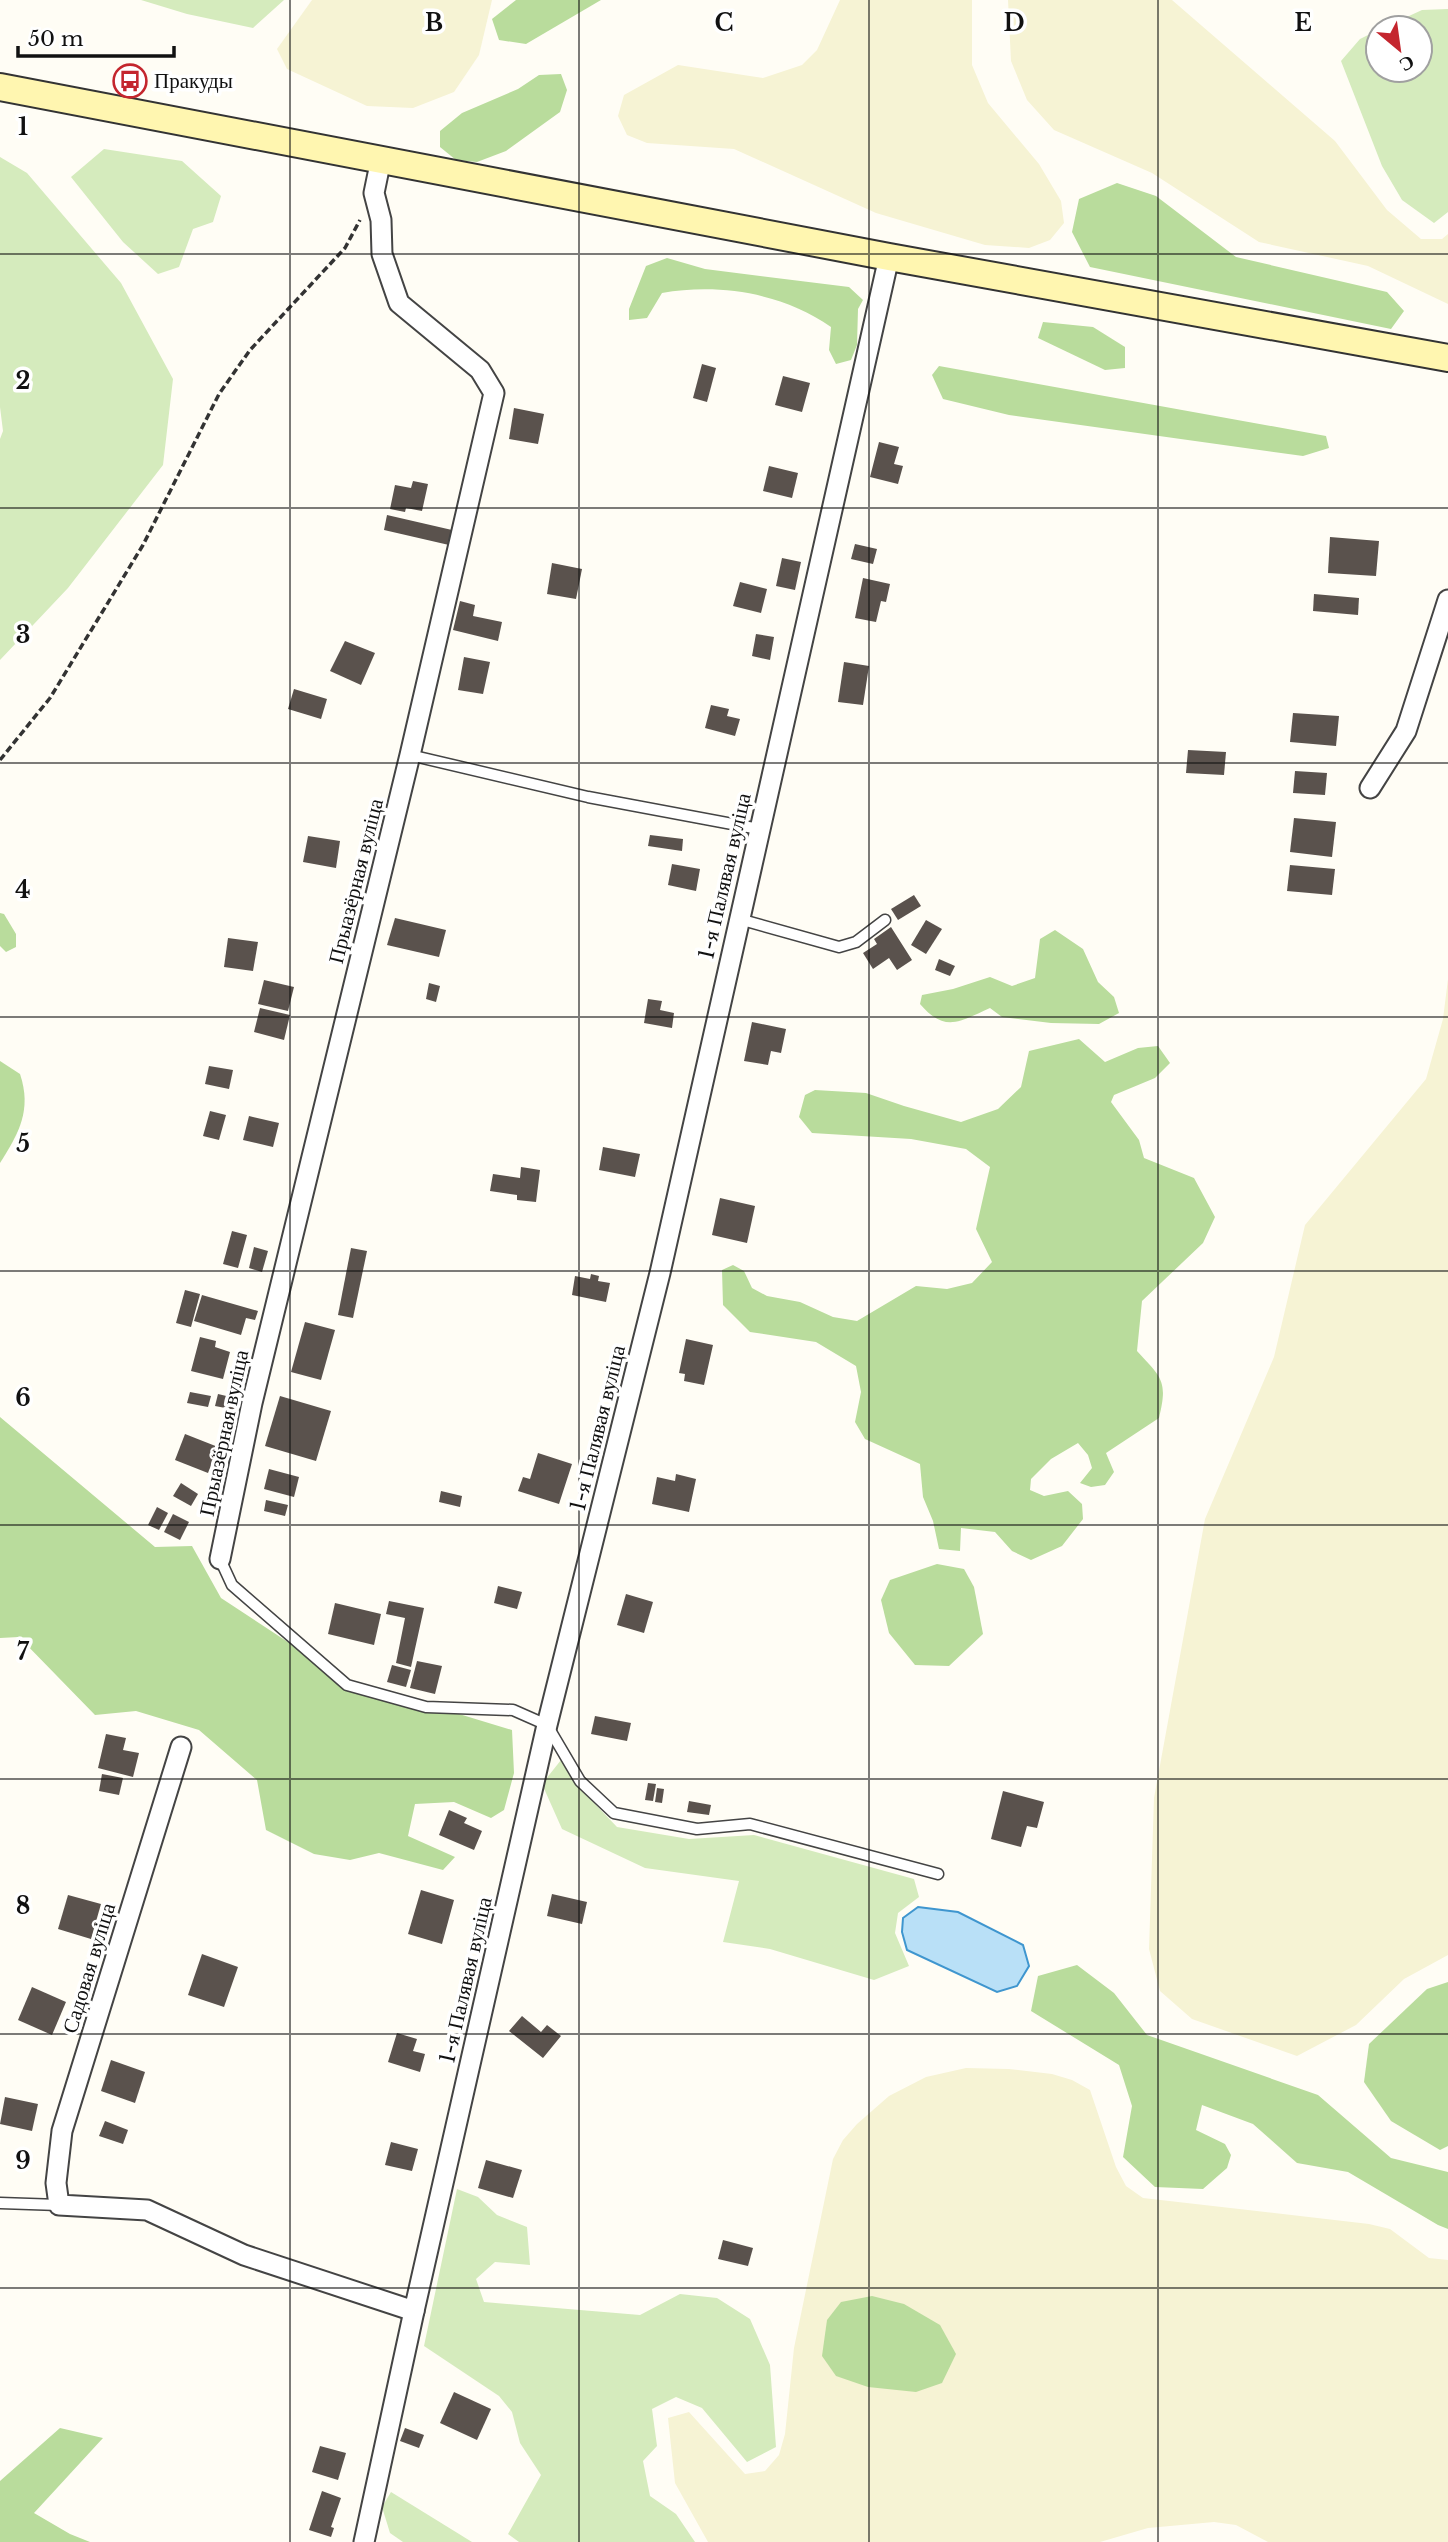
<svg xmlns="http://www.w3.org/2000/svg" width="1448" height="2542" font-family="'Libre Baskerville',serif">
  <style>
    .farmland { fill: #f6f3d4 }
    .green { fill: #d5ebbd }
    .forest { fill: #b9dc9c }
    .water { fill: #b9e0f7; stroke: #3f96cf; stroke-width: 2 }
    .building { fill: #5a524d }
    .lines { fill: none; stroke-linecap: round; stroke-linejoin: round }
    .service-casing { stroke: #444; stroke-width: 13 }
    .minor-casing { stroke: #444; stroke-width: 23 }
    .secondary-casing { stroke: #333; stroke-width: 30 }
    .path { stroke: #333; stroke-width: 3.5; stroke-dasharray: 7 3.5; stroke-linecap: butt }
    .service { stroke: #fff; stroke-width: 10 }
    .minor { stroke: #fff; stroke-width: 19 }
    .secondary { stroke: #fff6b0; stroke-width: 26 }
    .grid { fill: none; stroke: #111; stroke-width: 2; stroke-opacity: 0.55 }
    .labels { text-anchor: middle; stroke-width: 7; stroke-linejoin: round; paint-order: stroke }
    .poi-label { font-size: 21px; fill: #111; stroke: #fff; text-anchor: start }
    .street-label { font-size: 21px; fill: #111; stroke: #fff }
    .grid-label { font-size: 23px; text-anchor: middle; font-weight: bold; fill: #111; stroke: #fff; stroke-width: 7; stroke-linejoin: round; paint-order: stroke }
  </style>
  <rect width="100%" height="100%" fill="#fffdf5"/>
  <g class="farmland">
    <path d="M 312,0 L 492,0 L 479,55 L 454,92 L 413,108 L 367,106 L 287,69 L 277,49 Z"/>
    <path d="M 840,0 L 972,0 L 972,65 L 988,103 L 1039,164 L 1061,201 L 1064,223 L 1050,240 L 1029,248 L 985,245 L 876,213 L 734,149 L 647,143 L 627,135 L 618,116 L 624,95 L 678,65 L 763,78 L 802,65 L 817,50 Z"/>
    <path d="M 1008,0 L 1172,0 L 1335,141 L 1387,210 L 1421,239 L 1442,239 L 1448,234 L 1448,304 L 1368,266 L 1259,242 L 1152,173 L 1054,130 L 1027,100 L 1011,61 Z"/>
    <path d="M 1448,979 L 1448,1955 L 1404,1979 L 1356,2025 L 1297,2056 L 1192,2019 L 1160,1991 L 1149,1949 L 1154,1798 L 1205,1519 L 1274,1357 L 1305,1225 L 1426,1079 L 1443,1019 Z"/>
    <path d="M 966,2068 L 1009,2069 L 1052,2074 L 1072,2080 L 1090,2090 L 1116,2167 L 1126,2186 L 1143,2198 L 1369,2224 L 1390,2229 L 1429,2258 L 1448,2260 L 1448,2542 L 1268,2542 L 1236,2525 L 1214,2522 L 1148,2528 L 1100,2542 L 708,2542 L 675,2483 L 668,2418 L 689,2412 L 745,2474 L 765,2471 L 779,2455 L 785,2434 L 794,2348 L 833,2159 L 843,2140 L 857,2124 L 889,2096 L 926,2077 Z"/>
  </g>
  <g class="green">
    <path d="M 141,0 L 284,0 L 253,28 L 187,14 Z"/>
    <path d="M 1448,9 L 1448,212 L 1434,223 L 1402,200 L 1382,166 L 1341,61 L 1360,39 L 1378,30 L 1378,70 L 1420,70 L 1420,28 L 1383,28 L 1422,10 Z"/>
    <path d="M 104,149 L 182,161 L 221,196 L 213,222 L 193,229 L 179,267 L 158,274 L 123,242 L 71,177 Z"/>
    <path d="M 0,157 L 27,173 L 121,283 L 173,379 L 163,465 L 68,588 L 0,660 L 0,439 L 3,431 L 0,407 Z"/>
    <path d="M 561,1760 L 572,1780 L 617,1827 L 689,1839 L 754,1835 L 914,1879 L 919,1897 L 898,1913 L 895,1933 L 909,1966 L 874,1980 L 770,1949 L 723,1942 L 739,1881 L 645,1868 L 562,1829 L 542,1784 Z"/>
    <path d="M 457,2189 L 478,2197 L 497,2215 L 527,2227 L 530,2265 L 495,2262 L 476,2279 L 484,2302 L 640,2315 L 680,2294 L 717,2298 L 750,2319 L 770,2365 L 776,2447 L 747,2462 L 702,2408 L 676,2397 L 652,2409 L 657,2446 L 643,2461 L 650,2496 L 676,2514 L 695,2542 L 519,2542 L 508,2534 L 541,2475 L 520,2443 L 512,2412 L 499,2396 L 424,2346 Z"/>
    <path d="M 391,2492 L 472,2542 L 403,2542 L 390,2533 L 382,2507 Z"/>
  </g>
  <g class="forest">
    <path d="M 516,0 L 601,0 L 526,44 L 499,40 L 492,19 Z"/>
    <path d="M 561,74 L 567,90 L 560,112 L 506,151 L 477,162 L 456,160 L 440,147 L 440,131 L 462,113 L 518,89 L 539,75 Z"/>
    <path d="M 1117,183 L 1156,196 L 1236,257 L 1387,292 L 1404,311 L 1391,329 L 1090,267 L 1072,232 L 1079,199 Z"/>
    <path d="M 667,258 L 705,269 L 849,287 L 863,300 L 858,309 L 857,345 L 851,360 L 836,364 L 829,350 L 831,327 C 783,293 719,283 662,293 L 647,318 L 629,320 L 629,309 L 646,266 Z"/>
    <path d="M 1043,322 L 1093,327 L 1125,347 L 1125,368 L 1105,370 L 1038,338 Z"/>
    <path d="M 939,366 L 1326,436 L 1329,448 L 1303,456 L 1009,415 L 943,399 L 932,375 Z"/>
    <path d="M 0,913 L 4,914 L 16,934 L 16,947 L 6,952 L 0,946 Z"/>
    <path d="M 1055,930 L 1083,949 L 1098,982 L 1114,997 L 1119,1013 L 1099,1024 L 1051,1023 L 1002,1017 L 990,1008 C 959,1022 945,1033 920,1004 L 922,995 L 953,989 L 990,977 L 1012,986 L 1035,978 L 1040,939 Z"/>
    <path d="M 1079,1039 L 1105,1062 L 1138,1048 L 1158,1046 L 1170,1063 L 1155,1078 L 1114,1095 L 1111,1102 L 1139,1140 L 1144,1158 L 1194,1178 L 1215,1217 L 1203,1243 L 1142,1301 L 1137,1351 C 1162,1378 1168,1381 1159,1418 L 1106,1453 L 1114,1472 L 1105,1485 L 1091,1487 L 1080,1483 L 1092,1468 L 1088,1455 L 1078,1443 L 1051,1459 L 1031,1479 L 1030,1490 L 1044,1496 L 1068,1491 L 1082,1504 L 1083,1519 L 1062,1546 L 1031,1560 L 1012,1551 L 995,1532 L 961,1528 L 960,1551 L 939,1549 L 933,1521 L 923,1497 L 920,1464 L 865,1439 L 855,1422 L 861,1392 L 856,1366 L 816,1342 L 750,1332 L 723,1305 L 722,1270 L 733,1265 L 744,1271 L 752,1288 L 767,1296 L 800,1302 L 833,1317 L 857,1321 L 916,1286 L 947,1289 L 972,1283 L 992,1262 L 976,1229 L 990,1167 L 966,1149 L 911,1139 L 812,1133 L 799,1117 L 805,1095 L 815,1090 L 866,1093 L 904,1106 L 961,1122 L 998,1109 L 1021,1087 L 1029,1051 Z"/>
    <path d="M 0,1061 L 20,1074 C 32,1110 19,1133 0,1163 Z"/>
    <path d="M 0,1417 L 155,1547 L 192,1546 L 221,1598 L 344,1679 L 512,1730 L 514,1773 L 504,1810 L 491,1818 L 454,1802 L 415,1804 L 408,1836 L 455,1857 L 443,1870 L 379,1853 L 350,1860 L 314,1854 L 266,1830 L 257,1780 L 199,1730 L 136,1711 L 95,1715 L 19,1637 L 0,1638 Z"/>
    <path d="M 937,1564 L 964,1569 L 974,1587 L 983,1634 L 949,1666 L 915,1665 L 889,1633 L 881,1600 L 890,1580 Z"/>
    <path d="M 1077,1965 L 1114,1993 L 1147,2035 L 1318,2095 L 1391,2158 L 1448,2172 L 1448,2229 L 1438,2225 L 1348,2172 L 1297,2163 L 1253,2124 L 1202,2105 L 1196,2130 L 1225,2144 L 1231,2155 L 1227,2168 L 1203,2189 L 1155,2187 L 1123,2157 L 1132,2106 L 1119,2065 L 1031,2011 L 1038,1976 Z"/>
    <path d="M 1448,1982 L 1448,2146 L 1440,2150 L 1391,2121 L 1364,2082 L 1369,2044 L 1427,1989 Z"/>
    <path d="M 872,2296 L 904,2304 L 940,2325 L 956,2354 L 942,2383 L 916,2392 L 868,2387 L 836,2376 L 822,2356 L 827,2320 L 841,2302 Z"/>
    <path d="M 60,2428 L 103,2438 L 34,2513 L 70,2534 L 90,2542 L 0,2542 L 0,2481 Z"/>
  </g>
  <path class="water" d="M 918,1907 L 958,1912 L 1023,1945 L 1029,1966 L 1017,1986 L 997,1992 L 907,1950 L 902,1932 L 903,1918 Z"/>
  <g class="building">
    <path d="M 702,364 L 716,368 L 707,402 L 693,398 Z"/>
    <path d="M 783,376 L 810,383 L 802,412 L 775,405 Z"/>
    <path d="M 514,408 L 544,414 L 538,444 L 509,439 Z"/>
    <path d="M 879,442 L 899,447 L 894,464 L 903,466 L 898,484 L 870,477 Z"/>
    <path d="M 769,466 L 798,473 L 792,498 L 763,491 Z"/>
    <path d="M 413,481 L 428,484 L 422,511 L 406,508 L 405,512 L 390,509 L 395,485 L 411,488 Z"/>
    <path d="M 387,515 L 452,530 L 449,545 L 384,530 Z"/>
    <path d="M 1330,537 L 1379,541 L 1376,576 L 1328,573 Z"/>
    <path d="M 855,544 L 877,549 L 873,564 L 851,559 Z"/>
    <path d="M 782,558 L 801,562 L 795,590 L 776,586 Z"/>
    <path d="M 552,563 L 582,569 L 576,599 L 547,594 Z"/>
    <path d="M 863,578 L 890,584 L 886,602 L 881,601 L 876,622 L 855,618 Z"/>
    <path d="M 740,582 L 767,589 L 761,613 L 733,606 Z"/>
    <path d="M 1314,594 L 1359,598 L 1358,615 L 1313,611 Z"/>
    <path d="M 460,601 L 475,605 L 473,616 L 502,622 L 498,641 L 453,630 Z"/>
    <path d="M 756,634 L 774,637 L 770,660 L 752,656 Z"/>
    <path d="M 345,641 L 375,653 L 361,685 L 330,671 Z"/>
    <path d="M 464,657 L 490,662 L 483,694 L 458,690 Z"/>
    <path d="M 844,662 L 869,666 L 863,705 L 838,702 Z"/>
    <path d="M 294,689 L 327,699 L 321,719 L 288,709 Z"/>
    <path d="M 711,705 L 729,709 L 727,716 L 740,719 L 735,736 L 705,728 Z"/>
    <path d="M 1293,713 L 1339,716 L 1336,746 L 1290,742 Z"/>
    <path d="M 1188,750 L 1226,752 L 1224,775 L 1186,773 Z"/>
    <path d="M 1295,771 L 1327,773 L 1325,795 L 1293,793 Z"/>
    <path d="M 1294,818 L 1336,822 L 1332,857 L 1290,852 Z"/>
    <path d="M 650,835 L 683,839 L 682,851 L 648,846 Z"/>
    <path d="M 308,836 L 340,841 L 336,868 L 303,862 Z"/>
    <path d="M 672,864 L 700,869 L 696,891 L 668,885 Z"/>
    <path d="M 1290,865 L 1335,869 L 1332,895 L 1287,891 Z"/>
    <path d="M 914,895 L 921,906 L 898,920 L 891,909 Z"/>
    <path d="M 395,918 L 446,930 L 439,957 L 387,945 Z"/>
    <path d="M 926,920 L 942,929 L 926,954 L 911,945 Z"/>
    <path d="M 891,927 L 912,960 L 897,970 L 889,958 L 873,969 L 863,953 L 877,944 L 874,939 Z"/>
    <path d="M 228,938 L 258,942 L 253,971 L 224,967 Z"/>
    <path d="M 939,959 L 955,966 L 950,976 L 935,970 Z"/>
    <path d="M 264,980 L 294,987 L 288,1011 L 258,1004 Z"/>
    <path d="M 429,983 L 440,986 L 436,1002 L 426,999 Z"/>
    <path d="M 648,999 L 662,1001 L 660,1010 L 674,1013 L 672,1028 L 644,1023 Z"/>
    <path d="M 260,1008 L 290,1015 L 284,1040 L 254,1032 Z"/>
    <path d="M 752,1022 L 786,1029 L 781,1053 L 771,1051 L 768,1065 L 744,1061 Z"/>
    <path d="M 209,1066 L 233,1070 L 229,1089 L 205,1084 Z"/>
    <path d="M 210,1111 L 226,1115 L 219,1140 L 203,1136 Z"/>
    <path d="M 249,1116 L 279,1123 L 273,1147 L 243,1140 Z"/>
    <path d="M 603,1147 L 640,1154 L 635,1177 L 599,1170 Z"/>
    <path d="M 521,1167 L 540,1170 L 536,1202 L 517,1200 L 517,1195 L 490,1191 L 493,1174 L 520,1178 Z"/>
    <path d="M 720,1198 L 755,1206 L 747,1243 L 712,1235 Z"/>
    <path d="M 232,1231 L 247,1235 L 238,1268 L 223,1264 Z"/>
    <path d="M 254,1247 L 268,1251 L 262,1272 L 249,1268 Z"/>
    <path d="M 351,1248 L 367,1251 L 353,1318 L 338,1315 Z"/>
    <path d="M 591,1274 L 599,1276 L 598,1281 L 610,1283 L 606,1302 L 572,1295 L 575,1276 L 590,1279 Z"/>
    <path d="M 185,1290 L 200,1294 L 191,1327 L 176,1323 Z"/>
    <path d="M 202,1295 L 258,1311 L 255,1320 L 246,1318 L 241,1335 L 194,1321 Z"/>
    <path d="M 305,1322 L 335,1330 L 321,1380 L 291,1372 Z"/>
    <path d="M 200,1337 L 216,1341 L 215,1347 L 230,1352 L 223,1379 L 191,1371 Z"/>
    <path d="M 686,1339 L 713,1345 L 704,1385 L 684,1381 L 685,1374 L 679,1373 Z"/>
    <path d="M 190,1392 L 211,1396 L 208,1407 L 187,1403 Z"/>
    <path d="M 218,1394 L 239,1399 L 236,1410 L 215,1406 Z"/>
    <path d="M 280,1396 L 331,1411 L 316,1461 L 265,1446 Z"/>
    <path d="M 185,1434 L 218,1447 L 208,1473 L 175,1460 Z"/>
    <path d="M 538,1453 L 572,1464 L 559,1504 L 518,1491 L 523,1477 L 530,1479 Z"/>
    <path d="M 269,1469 L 299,1477 L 294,1497 L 264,1489 Z"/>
    <path d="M 676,1474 L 696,1479 L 689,1512 L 652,1504 L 657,1477 L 675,1481 Z"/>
    <path d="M 181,1483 L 198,1494 L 191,1506 L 173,1496 Z"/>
    <path d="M 441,1491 L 462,1496 L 460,1507 L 439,1502 Z"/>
    <path d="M 266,1500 L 288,1505 L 285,1516 L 264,1511 Z"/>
    <path d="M 157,1507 L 168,1513 L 159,1530 L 148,1525 Z"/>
    <path d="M 173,1514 L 189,1522 L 180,1540 L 164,1532 Z"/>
    <path d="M 498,1586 L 522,1592 L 517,1609 L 494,1603 Z"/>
    <path d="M 626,1594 L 653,1602 L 644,1633 L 617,1625 Z"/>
    <path d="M 389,1601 L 424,1608 L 411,1667 L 396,1663 L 405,1618 L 386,1614 Z"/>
    <path d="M 335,1603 L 381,1614 L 374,1645 L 328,1634 Z"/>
    <path d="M 417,1661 L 442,1666 L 435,1694 L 410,1688 Z"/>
    <path d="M 392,1665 L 411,1670 L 406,1687 L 387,1682 Z"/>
    <path d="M 595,1716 L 631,1723 L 627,1741 L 591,1734 Z"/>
    <path d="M 106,1734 L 126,1738 L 123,1750 L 139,1753 L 133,1777 L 98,1768 Z"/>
    <path d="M 102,1774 L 123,1778 L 119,1795 L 99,1791 Z"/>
    <path d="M 648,1783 L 656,1784 L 653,1801 L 645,1800 Z"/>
    <path d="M 657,1788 L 664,1789 L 662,1803 L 655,1802 Z"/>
    <path d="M 1003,1791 L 1044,1802 L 1037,1828 L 1027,1826 L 1021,1847 L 991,1839 Z"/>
    <path d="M 689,1801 L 711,1805 L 709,1815 L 687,1812 Z"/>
    <path d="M 449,1810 L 467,1818 L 464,1823 L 482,1831 L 474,1850 L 439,1835 Z"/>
    <path d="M 421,1890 L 454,1900 L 442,1944 L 408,1934 Z"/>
    <path d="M 552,1894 L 587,1902 L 582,1924 L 547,1916 Z"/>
    <path d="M 68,1895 L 101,1904 L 91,1939 L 58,1929 Z"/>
    <path d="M 202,1954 L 238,1967 L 224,2007 L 188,1995 Z"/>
    <path d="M 32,1987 L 66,2002 L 52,2035 L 18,2020 Z"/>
    <path d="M 522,2016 L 541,2032 L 547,2025 L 561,2036 L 543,2058 L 509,2031 Z"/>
    <path d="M 397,2033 L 417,2039 L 413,2051 L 425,2054 L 420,2072 L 388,2062 Z"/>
    <path d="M 111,2060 L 145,2072 L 135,2103 L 101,2091 Z"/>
    <path d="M 5,2097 L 38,2104 L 32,2131 L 0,2124 Z"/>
    <path d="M 105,2121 L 128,2130 L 123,2144 L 99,2136 Z"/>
    <path d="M 391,2142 L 418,2149 L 412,2171 L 385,2165 Z"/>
    <path d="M 486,2160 L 522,2170 L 513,2198 L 478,2188 Z"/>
    <path d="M 723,2240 L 753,2248 L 748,2266 L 718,2259 Z"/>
    <path d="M 454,2392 L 491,2409 L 477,2440 L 440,2423 Z"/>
    <path d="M 405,2428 L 424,2435 L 419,2448 L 400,2441 Z"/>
    <path d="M 320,2446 L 346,2453 L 338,2480 L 312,2472 Z"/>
    <path d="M 322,2491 L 341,2498 L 331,2527 L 334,2528 L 331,2537 L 309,2530 Z"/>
  </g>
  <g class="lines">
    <defs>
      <g id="service">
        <path d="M 410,755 L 588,797 L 759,829"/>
        <path d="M 739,919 L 839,947 L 856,942 L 885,920"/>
        <path d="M 220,1559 L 232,1585 L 347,1685 L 426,1707 L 513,1710 L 547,1725 L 580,1781 L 614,1813 L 697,1829 L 750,1824 L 938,1874"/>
        <path d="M 0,2203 L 59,2205"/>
      </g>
      <g id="minor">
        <path d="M 1370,788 L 1406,731 L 1448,600"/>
        <path d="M 220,1559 L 252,1403 L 410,755 L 494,393 L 480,370 L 399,303 L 382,254 L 381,220 L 374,193 L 381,159"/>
        <path d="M 181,1747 L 62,2131 L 56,2183 L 59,2205 L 147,2210 L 244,2255 L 414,2311"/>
        <path d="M 364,2542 L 414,2311 L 547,1725 L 660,1273 L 889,257"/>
      </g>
      <path id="secondary" d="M 0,87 L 889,257 L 1448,358"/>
    </defs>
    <use href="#service" class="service-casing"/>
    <use href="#minor" class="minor-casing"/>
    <use href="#secondary" class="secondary-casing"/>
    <path class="path" d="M 0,760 L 50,698 L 143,545 L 219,394 L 250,350 L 345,248 L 360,220"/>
    <use href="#service" class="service"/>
    <use href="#minor" class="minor"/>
    <use href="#secondary" class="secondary"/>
  </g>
  <path class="grid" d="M 290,0 L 290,2542M 579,0 L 579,2542M 869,0 L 869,2542M 1158,0 L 1158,2542M 0,254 L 1448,254M 0,508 L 1448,508M 0,763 L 1448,763M 0,1017 L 1448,1017M 0,1271 L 1448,1271M 0,1525 L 1448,1525M 0,1779 L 1448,1779M 0,2034 L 1448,2034M 0,2288 L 1448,2288"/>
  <defs>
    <symbol id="bus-ring" viewBox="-11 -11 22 22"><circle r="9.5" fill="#fff" stroke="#c4262e" stroke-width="1.5"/><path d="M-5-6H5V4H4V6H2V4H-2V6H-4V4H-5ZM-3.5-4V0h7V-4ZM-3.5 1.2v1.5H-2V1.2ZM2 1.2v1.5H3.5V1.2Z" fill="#c4262e"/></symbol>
  </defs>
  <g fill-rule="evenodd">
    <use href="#bus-ring" x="111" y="62" width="38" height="38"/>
  </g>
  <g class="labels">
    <g class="poi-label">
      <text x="154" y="88">Пракуды</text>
    </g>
    <g class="street-label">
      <text transform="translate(725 876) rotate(-77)" y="7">1-я Палявая вуліца</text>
      <text transform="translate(356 881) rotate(-76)" y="7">Прыазёрная вуліца</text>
      <text transform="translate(598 1428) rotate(-76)" y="7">1-я Палявая вуліца</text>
      <text transform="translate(224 1433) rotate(-78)" y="7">Прыазёрная вуліца</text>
      <text transform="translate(89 1968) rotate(-73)" y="7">Садовая вуліца</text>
      <text transform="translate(466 1980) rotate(-77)" y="7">1-я Палявая вуліца</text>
    </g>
  </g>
  <g class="grid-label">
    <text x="434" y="31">B</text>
    <text x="724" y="31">C</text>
    <text x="1014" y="31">D</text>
    <text x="1303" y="31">E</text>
    <text x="23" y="135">1</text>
    <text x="23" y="389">2</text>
    <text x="23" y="643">3</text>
    <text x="23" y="898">4</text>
    <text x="23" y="1152">5</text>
    <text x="23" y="1406">6</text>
    <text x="23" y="1660">7</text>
    <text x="23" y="1914">8</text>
    <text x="23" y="2169">9</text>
  </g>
  <g transform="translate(1399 49) rotate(151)"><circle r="33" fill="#ffffff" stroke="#a0a0a0" stroke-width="2"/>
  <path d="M0-5L12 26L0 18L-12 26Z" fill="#c4262e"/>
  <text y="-10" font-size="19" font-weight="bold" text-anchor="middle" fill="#111111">С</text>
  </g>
  <path d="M18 46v10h156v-10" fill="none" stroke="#111111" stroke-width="3.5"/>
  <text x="28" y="46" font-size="21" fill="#111111" stroke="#ffffff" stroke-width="5" paint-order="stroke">50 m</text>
</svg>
